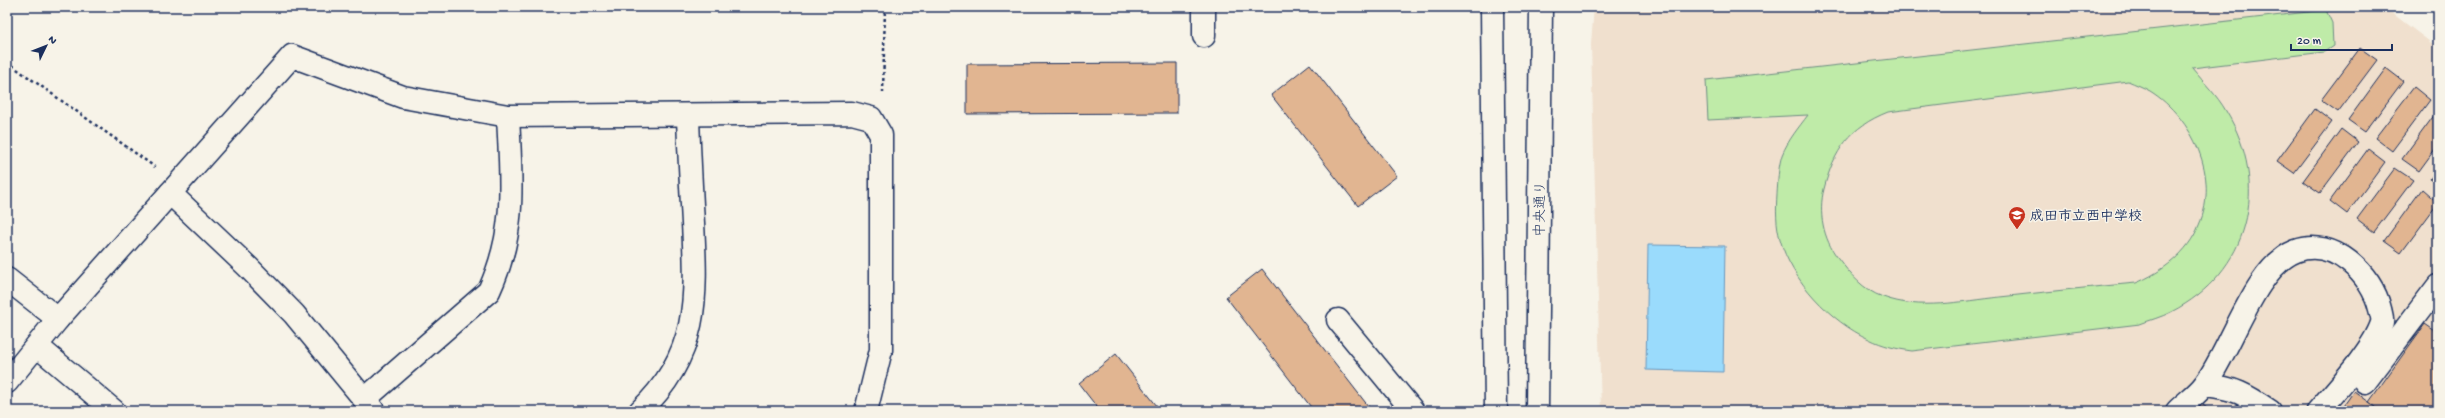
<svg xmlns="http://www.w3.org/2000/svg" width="2445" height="418" font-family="'Gochi Hand','Klee One',sans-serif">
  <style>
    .built { fill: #f0e0ce }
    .green { fill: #bfeba8; stroke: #6d8d83; fill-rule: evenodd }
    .water { fill: #9adbfc; stroke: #6796bd }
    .building { fill: #e1b591; stroke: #1b2f5e }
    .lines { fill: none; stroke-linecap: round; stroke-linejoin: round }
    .minor-casing { stroke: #1b2f5e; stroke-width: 25 }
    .path { stroke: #1b2f5e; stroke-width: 2.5; stroke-dasharray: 3 3; stroke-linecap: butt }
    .minor { stroke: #f7f3e8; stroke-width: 22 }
    .labels { text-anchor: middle; stroke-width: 3; stroke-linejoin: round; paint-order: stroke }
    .street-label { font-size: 14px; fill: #1b2f5e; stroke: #f7f3e8 }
    .poi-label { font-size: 14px; font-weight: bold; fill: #1b2f5e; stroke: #f7f3e8; text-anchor: start }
  </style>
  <rect width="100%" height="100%" fill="#f7f3e8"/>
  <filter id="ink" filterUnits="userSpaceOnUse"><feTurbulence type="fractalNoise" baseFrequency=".025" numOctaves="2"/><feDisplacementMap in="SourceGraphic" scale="8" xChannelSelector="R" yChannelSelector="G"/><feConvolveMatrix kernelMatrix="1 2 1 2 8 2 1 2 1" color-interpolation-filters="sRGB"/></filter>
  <g filter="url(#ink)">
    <path class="built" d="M 1594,7 L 2384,7 L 2438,48 L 2438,411 L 1601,411 L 1591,44 Z"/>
    <path class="green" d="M 2326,10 L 2332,23 L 2333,46 L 2324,52 L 2192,68 C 2204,83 2217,95 2226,111 C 2271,185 2250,272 2171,312 C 2162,317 2150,320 2140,324 L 1912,351 C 1897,349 1883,346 1869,339 C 1831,322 1791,280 1780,239 C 1776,225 1776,209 1777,194 C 1778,181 1778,168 1782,155 C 1788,140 1799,127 1808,115 L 1708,120 L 1706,80 ZM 2128,81 C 2135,84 2143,87 2150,91 C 2193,118 2220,177 2199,225 C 2188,253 2162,272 2136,283 C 2090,287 2045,292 2000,297 C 1961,301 1920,311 1883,297 C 1863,290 1850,274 1838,258 C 1823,239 1818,212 1824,189 C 1834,150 1850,127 1888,112 Z"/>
    <path class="water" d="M 1648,245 L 1725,246 L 1723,372 L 1646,370 Z"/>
    <g class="building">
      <path d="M 2360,48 L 2377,60 L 2338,112 L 2321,100 Z"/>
      <path d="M 1177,63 L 1177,113 L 967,114 L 967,64 Z"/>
      <path d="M 1310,64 L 1397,176 L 1358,206 L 1271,95 Z"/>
      <path d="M 2386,68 L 2403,81 L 2365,132 L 2348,120 Z"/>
      <path d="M 2414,87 L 2430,100 L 2392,151 L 2375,138 Z"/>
      <path d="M 2315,109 L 2332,122 L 2294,173 L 2277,161 Z"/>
      <path d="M 2438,110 L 2438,145 L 2419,171 L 2402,159 Z"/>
      <path d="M 2341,129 L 2358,142 L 2320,193 L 2303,181 Z"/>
      <path d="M 2368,149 L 2385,162 L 2347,214 L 2330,201 Z"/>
      <path d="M 2395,168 L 2413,180 L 2374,232 L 2357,219 Z"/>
      <path d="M 2438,168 L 2438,184 L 2430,179 Z"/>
      <path d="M 2422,189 L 2438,203 L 2401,253 L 2384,241 Z"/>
      <path d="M 1262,269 L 1372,411 L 1314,411 L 1226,297 Z"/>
      <path d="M 2425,324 L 2438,333 L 2438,411 L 2381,411 L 2369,402 Z"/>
      <path d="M 1116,354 L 1161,411 L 1100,411 L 1079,384 Z"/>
      <path d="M 2354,391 L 2369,402 L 2381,411 L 2340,411 Z"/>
      <path d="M 2195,399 L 2211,411 L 2187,411 Z"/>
    </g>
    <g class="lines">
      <defs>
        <g id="minor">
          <path d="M 1204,7 L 1204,36"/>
          <path d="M 1492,7 L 1496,411"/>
          <path d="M 170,193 L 248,267 L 294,314 L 373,410"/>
          <path d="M 7,279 L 58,319"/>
          <path d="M 1338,320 L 1413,411"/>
          <path d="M 37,346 L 114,411"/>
          <path d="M 7,382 L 58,319 L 292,56 L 403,97 L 508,116 L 852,113 L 871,118 L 881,135 L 881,350 L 866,411"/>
          <path d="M 2365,382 L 2438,286"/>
          <path d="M 2205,385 C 2235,388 2245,394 2270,411"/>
          <path d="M 365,399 L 489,291 C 517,230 511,181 508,116"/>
          <path d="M 640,411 C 699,355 697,299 693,223 C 691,187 689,152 688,116"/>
          <path d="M 1537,411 L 1541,7"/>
          <path d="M 2177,411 C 2186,402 2198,394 2205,384 C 2231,350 2255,266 2296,251 C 2333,237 2372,274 2380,309 C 2381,313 2383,319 2382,323 C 2374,349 2336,390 2318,411"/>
        </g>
      </defs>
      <use href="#minor" class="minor-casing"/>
      <g class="path">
        <path d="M 7,62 L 155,167"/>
        <path d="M 883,93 L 885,7"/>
      </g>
      <use href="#minor" class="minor"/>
    </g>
  </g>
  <defs>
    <symbol id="school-pin" viewBox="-11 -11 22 30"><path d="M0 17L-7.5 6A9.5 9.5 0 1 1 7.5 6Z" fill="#c8321e" stroke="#f7f3e8"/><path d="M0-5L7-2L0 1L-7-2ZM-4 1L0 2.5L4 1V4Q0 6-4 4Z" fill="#fff"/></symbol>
  </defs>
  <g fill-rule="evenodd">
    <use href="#school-pin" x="2007" y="205" width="20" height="27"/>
  </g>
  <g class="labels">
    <g class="street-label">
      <text transform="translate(1539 209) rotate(-89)" y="5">中央通り</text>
    </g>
    <g class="poi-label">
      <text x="2030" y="220">成田市立西中学校</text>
    </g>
  </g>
  <rect width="2445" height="418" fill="none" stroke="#f7f3e8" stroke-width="24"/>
  <rect x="12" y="12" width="2421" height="394" fill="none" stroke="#1b2f5e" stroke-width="1.5" filter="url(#ink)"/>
  <g transform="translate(46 46) rotate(47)" stroke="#f7f3e8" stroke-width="3" paint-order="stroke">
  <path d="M0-3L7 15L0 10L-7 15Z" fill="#1b2f5e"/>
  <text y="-6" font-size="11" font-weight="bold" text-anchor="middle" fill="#1b2f5e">N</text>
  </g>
  <path d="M2291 44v6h101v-6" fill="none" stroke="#1b2f5e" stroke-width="2"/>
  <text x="2297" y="44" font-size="12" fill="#1b2f5e" stroke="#f7f3e8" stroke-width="3" paint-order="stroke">20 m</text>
</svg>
